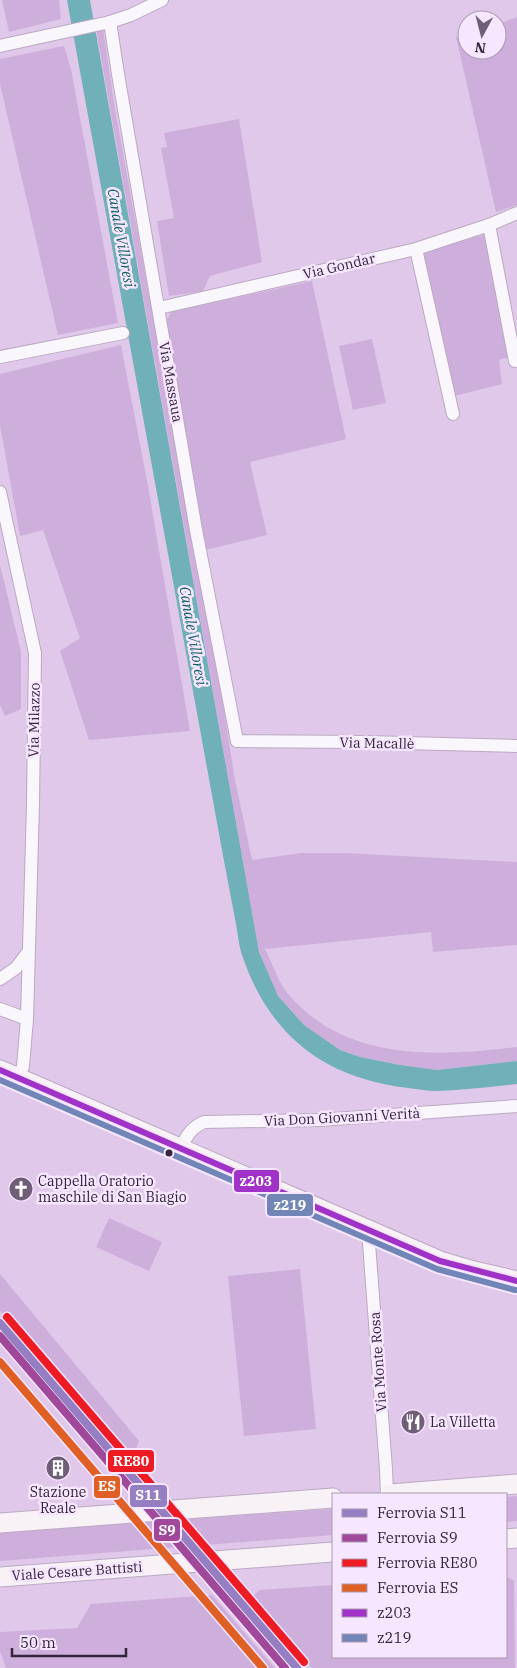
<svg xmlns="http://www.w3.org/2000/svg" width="517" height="1668" font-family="'IBM Plex Serif',serif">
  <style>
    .green { fill: #ceafdc }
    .water { fill: #70b0b9 }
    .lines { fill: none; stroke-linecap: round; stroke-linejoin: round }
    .street-casing { stroke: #bba9c3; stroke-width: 14 }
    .secondary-casing { stroke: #bba9c3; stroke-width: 21 }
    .street { stroke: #faf7fc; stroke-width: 12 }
    .secondary { stroke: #f8f2f7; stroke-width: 19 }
    .bus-1-casing { stroke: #f7e6ff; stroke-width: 10 }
    .bus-2-casing { stroke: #f7e6ff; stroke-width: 10 }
    .bus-1 { stroke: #a032c8; stroke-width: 6 }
    .bus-2 { stroke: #7186b7; stroke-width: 6 }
    .rail-1-casing { stroke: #f7e6ff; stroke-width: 11 }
    .rail-2-casing { stroke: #f7e6ff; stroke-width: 11 }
    .rail-3-casing { stroke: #f7e6ff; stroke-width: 11 }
    .rail-4-casing { stroke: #f7e6ff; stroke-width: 11 }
    .rail-1 { stroke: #957ec2; stroke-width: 8 }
    .rail-2 { stroke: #a0499a; stroke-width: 8 }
    .rail-3 { stroke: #ed1c24; stroke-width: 8 }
    .rail-4 { stroke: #df5f25; stroke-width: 8 }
    .bus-dot { fill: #35253c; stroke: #f7e6ff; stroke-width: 2 }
    .labels { text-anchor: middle; stroke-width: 5; stroke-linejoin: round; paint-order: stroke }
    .street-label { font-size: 14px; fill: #35253c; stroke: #f7e6ff }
    .poi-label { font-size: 14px; fill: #35253c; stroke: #f7e6ff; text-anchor: start }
    .water-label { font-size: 15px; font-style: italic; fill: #116363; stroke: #f7e6ff }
    .line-badge { stroke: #f7e6ff; stroke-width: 2 }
    .badge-label { font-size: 14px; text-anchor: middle; font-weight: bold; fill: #fff }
  </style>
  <rect width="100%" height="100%" fill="#dfc8e9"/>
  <g class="green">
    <path d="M 2,0 L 59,0 L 61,19 L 9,32 Z"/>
    <path d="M 517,17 L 517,205 L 496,212 L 456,37 L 467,33 L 467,50 L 497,50 L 497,25 Z"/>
    <path d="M 103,28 L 115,109 L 219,677 L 234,775 L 252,860 L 301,853 L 345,853 L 517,862 L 517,945 L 433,952 L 431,932 L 265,949 C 272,962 277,979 285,990 C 342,1062 435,1057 517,1047 L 517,1061 L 437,1070 L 400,1065 L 360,1057 L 340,1050 L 304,1025 L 278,996 L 259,952 L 96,29 Z"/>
    <path d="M 64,46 L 71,69 L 118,323 L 58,335 L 0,84 L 0,59 Z"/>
    <path d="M 239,119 L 262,262 L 210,276 L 203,291 L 169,296 L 157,221 L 174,218 L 161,148 L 167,147 L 164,133 Z"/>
    <path d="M 486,234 L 509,357 L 499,360 L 502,384 L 454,396 L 422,252 Z"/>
    <path d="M 312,281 L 346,439 L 250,462 L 267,535 L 205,550 L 165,324 L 171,312 Z"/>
    <path d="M 372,339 L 386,403 L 353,410 L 339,346 Z"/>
    <path d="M 121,345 L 148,486 L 190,731 L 89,740 L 60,651 L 80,638 L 43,530 L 20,536 L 0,425 L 0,374 Z"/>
    <path d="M 0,565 L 21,652 L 21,709 L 5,716 L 0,705 Z"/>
    <path d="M 109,1218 L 162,1242 L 149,1271 L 96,1247 Z"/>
    <path d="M 300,1269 L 316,1429 L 244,1436 L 228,1276 Z"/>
    <path d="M 0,1274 L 139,1441 L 130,1464 L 0,1311 Z"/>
    <path d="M 517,1496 L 517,1521 L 506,1522 L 506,1497 Z"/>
    <path d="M 333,1509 L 333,1535 L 0,1561 L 0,1532 Z"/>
    <path d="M 506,1577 L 514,1580 L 515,1668 L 312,1668 L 250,1598 L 260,1590 L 333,1585 L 333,1657 L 506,1657 Z"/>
    <path d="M 212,1595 L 275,1668 L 6,1668 L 0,1651 L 0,1632 L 77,1628 L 91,1604 Z"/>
  </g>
  <path class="water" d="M 67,0 L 90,0 L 259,952 L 278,996 L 304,1025 L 340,1050 L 360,1057 L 400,1065 L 437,1070 L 517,1061 L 517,1084 C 491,1087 464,1090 438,1091 C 428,1091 418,1089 408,1088 C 325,1078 271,1037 243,958 C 239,947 238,935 236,924 C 232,903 228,882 224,861 Z"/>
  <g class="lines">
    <defs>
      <g id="street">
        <path d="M 110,22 L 118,74 L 196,530 L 237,741 L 366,742 L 517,746"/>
        <path d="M 0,46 L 110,22 L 131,15 L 162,0"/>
        <path d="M 489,225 L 515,361"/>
        <path d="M 416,249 L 453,414"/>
        <path d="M 159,308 L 416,249 L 489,225 L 517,213"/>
        <path d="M 0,357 L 123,333"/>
        <path d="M 0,492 L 35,653 L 33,804 L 27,1019 L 23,1066 L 19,1079"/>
        <path d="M 0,979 L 16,968 L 28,952"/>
        <path d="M 0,1009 L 27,1019"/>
        <path d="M 181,1148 C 187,1135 191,1128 204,1122 L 320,1120 L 517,1106"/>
        <path d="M 368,1230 L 386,1469 L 387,1494"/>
      </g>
      <g id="secondary">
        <path d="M 0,1070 L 440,1261 L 474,1271 L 517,1281"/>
        <path d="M 390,1494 L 517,1484"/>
        <path d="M 0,1523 L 333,1498"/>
        <path d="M 506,1539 L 517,1538"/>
        <path d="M 0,1577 L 333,1552"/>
      </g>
    </defs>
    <use href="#street" class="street-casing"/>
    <use href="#secondary" class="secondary-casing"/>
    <use href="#street" class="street"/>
    <use href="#secondary" class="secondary"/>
    <defs>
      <path id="bus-1" d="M 0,1070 L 440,1261 L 517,1281"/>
      <path id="bus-2" d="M 0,1080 L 437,1269 L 515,1290"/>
    </defs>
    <use href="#bus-1" class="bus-1-casing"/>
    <use href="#bus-2" class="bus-2-casing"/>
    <use href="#bus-1" class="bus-1"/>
    <use href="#bus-2" class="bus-2"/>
    <defs>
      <path id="rail-1" d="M 0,1323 L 297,1668"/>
      <path id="rail-2" d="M 0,1336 L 285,1668"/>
      <path id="rail-3" d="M 7,1317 L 304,1662"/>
      <path id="rail-4" d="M 0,1362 L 263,1668"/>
    </defs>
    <use href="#rail-1" class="rail-1-casing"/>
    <use href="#rail-2" class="rail-2-casing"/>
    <use href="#rail-3" class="rail-3-casing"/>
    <use href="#rail-4" class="rail-4-casing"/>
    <use href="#rail-1" class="rail-1"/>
    <use href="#rail-2" class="rail-2"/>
    <use href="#rail-3" class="rail-3"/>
    <use href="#rail-4" class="rail-4"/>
  </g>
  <defs>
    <symbol id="church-disc" viewBox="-11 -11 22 22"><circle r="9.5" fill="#705e79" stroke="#f7e6ff"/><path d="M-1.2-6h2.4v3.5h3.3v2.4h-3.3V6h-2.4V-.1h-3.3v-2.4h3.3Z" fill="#fff"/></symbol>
    <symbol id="restaurant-disc" viewBox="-11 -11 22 22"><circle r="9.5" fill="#705e79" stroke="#f7e6ff"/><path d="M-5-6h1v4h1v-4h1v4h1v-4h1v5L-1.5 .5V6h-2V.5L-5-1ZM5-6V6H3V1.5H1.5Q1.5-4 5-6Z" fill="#fff"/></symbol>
    <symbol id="building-disc" viewBox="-11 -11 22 22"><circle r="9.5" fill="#705e79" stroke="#f7e6ff"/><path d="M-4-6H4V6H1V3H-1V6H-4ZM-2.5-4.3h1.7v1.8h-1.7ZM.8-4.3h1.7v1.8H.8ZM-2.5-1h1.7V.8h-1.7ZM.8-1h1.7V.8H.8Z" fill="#fff"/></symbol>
  </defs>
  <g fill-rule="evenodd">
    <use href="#church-disc" x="7" y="1175" width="28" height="28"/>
    <use href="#restaurant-disc" x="399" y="1408" width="28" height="28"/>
    <use href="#building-disc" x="44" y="1454" width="28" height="28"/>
  </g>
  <circle class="bus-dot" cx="169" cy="1153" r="4.5"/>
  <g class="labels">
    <g class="street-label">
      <text transform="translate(339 266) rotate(-13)" y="5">Via Gondar</text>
      <text transform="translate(171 382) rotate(80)" y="5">Via Massaua</text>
      <text transform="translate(34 720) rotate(-89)" y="5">Via Milazzo</text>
      <text transform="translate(377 743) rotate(1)" y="5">Via Macallè</text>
      <text transform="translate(342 1117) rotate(-3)" y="5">Via Don Giovanni Verità</text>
      <text transform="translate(378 1362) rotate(-94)" y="5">Via Monte Rosa</text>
      <text transform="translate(77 1571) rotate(-4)" y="5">Viale Cesare Battisti</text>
    </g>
    <g class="poi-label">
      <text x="38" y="1186">Cappella Oratorio<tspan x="38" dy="16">maschile di San Biagio</tspan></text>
      <text x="430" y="1427">La Villetta</text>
      <text x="58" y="1497" text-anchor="middle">Stazione<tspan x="58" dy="16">Reale</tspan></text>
    </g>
    <g class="water-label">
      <text transform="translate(121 238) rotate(80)" y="5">Canale Villoresi</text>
      <text transform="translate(193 636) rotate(80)" y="5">Canale Villoresi</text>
    </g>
  </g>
  <g class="line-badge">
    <rect x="233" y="1169" width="47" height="24" rx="5" fill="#a032c8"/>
    <rect x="266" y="1193" width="48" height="24" rx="5" fill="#7186b7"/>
    <rect x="107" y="1449" width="48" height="24" rx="5" fill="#ed1c24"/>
    <rect x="93" y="1475" width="28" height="24" rx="5" fill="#df5f25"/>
    <rect x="129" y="1484" width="39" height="24" rx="5" fill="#957ec2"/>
    <rect x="153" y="1518" width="28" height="24" rx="5" fill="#a0499a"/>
  </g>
  <g class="badge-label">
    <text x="256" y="1186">z203</text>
    <text x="290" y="1210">z219</text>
    <text x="131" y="1466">RE80</text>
    <text x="107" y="1491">ES</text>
    <text x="148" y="1500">S11</text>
    <text x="167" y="1535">S9</text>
  </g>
  <rect x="332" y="1493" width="175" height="165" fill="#f7e6ff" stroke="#a999b1"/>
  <rect x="342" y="1509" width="25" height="8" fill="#957ec2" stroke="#a999b1"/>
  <text x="377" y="1518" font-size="15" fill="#35253c">Ferrovia S11</text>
  <rect x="342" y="1534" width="25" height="8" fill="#a0499a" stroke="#a999b1"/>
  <text x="377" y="1543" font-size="15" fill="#35253c">Ferrovia S9</text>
  <rect x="342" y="1559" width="25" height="8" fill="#ed1c24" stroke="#a999b1"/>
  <text x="377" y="1568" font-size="15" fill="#35253c">Ferrovia RE80</text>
  <rect x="342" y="1584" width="25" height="8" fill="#df5f25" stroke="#a999b1"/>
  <text x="377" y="1593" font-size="15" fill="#35253c">Ferrovia ES</text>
  <rect x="342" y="1609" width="25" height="8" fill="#a032c8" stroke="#a999b1"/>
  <text x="377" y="1618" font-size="15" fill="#35253c">z203</text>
  <rect x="342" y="1634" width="25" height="8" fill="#7186b7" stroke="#a999b1"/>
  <text x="377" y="1643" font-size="15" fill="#35253c">z219</text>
  <g transform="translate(482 35) rotate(187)"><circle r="24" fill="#f7e6ff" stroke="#a999b1"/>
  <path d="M0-4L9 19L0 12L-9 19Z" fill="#705e79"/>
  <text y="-8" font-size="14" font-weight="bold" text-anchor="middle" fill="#35253c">N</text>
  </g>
  <path d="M12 1648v8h114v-8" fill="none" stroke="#35253c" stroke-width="2.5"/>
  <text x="20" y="1648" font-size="15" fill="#35253c" stroke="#f7e6ff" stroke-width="4" paint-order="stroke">50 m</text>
</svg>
